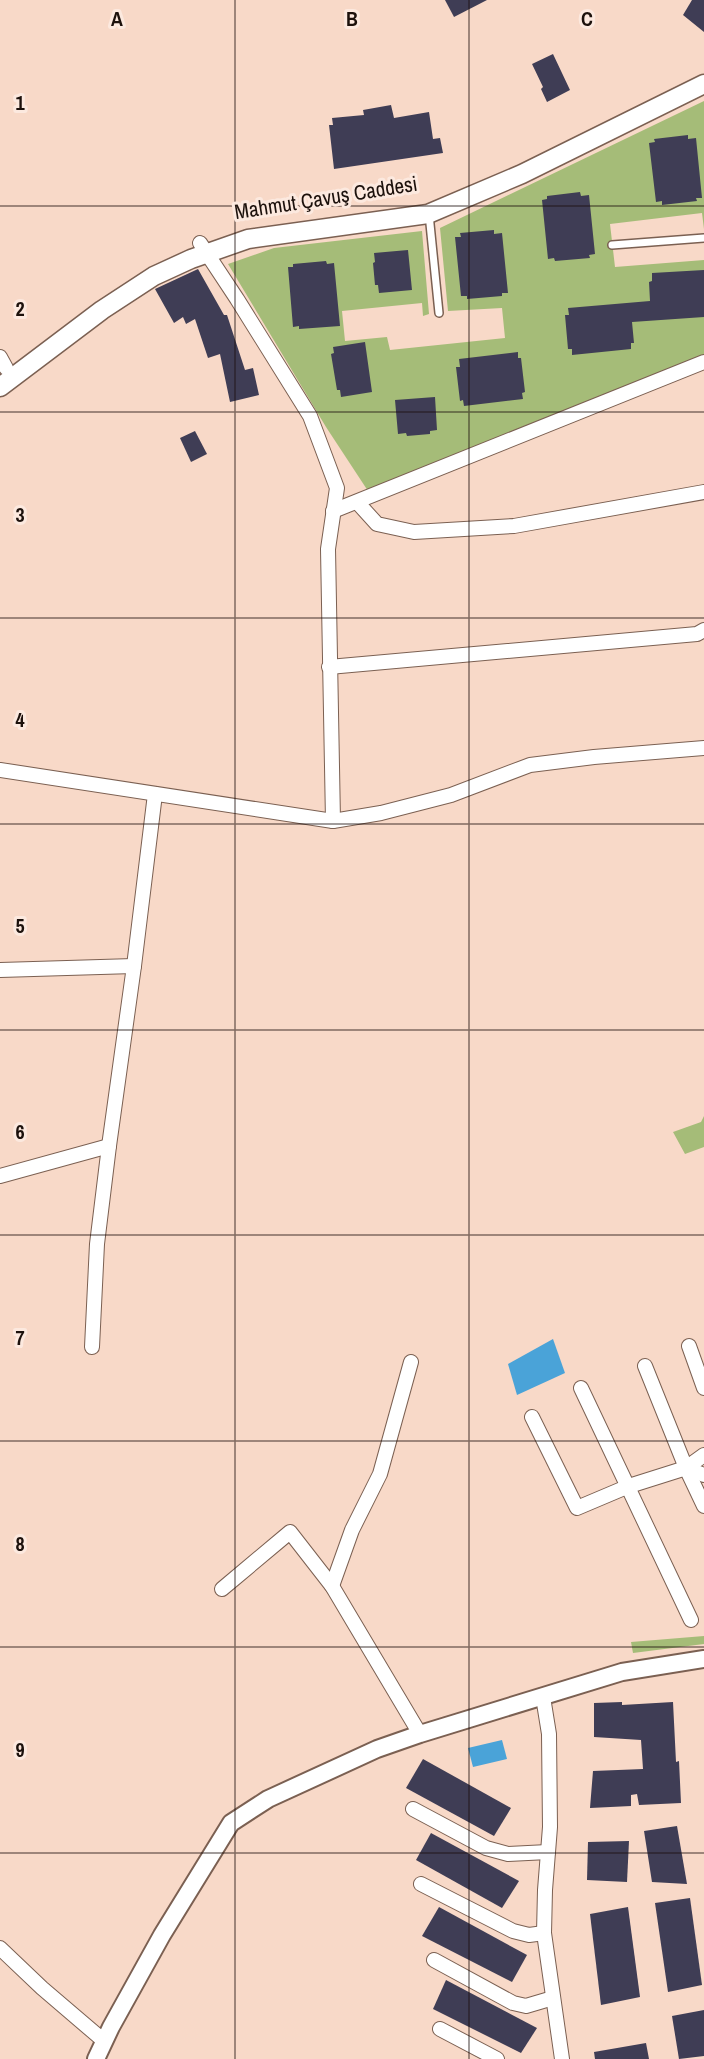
<svg xmlns="http://www.w3.org/2000/svg" width="704" height="2059" font-family="'Archivo Narrow',sans-serif">
  <style>
    .green { fill: #a5bc78 }
    .water { fill: #4aa3d8 }
    .building { fill: #3f3d55 }
    .lines { fill: none; stroke-linecap: round; stroke-linejoin: round }
    .service-casing { stroke: #7b6052; stroke-width: 10 }
    .minor-casing { stroke: #7b6052; stroke-width: 16 }
    .tertiary-casing { stroke: #7b6052; stroke-width: 20 }
    .secondary-casing { stroke: #7b6052; stroke-width: 21 }
    .service { stroke: #fff; stroke-width: 7 }
    .minor { stroke: #fff; stroke-width: 14 }
    .tertiary { stroke: #fff; stroke-width: 16 }
    .secondary { stroke: #fff; stroke-width: 18 }
    .grid { fill: none; stroke: #1c110c; stroke-width: 1.5; stroke-opacity: 0.55 }
    .labels { text-anchor: middle; stroke-width: 6; stroke-linejoin: round; paint-order: stroke }
    .street-label { font-size: 21px; fill: #1c110c; stroke: #fce9df }
    .grid-label { font-size: 20px; text-anchor: middle; font-weight: bold; fill: #1c110c; stroke: #fce9df; stroke-width: 6; stroke-linejoin: round; paint-order: stroke }
  </style>
  <rect width="100%" height="100%" fill="#f8d9c8"/>
  <g class="green">
    <path d="M 704,101 L 704,229 L 702,213 L 610,224 L 615,267 L 704,260 L 704,355 L 368,491 L 326,427 L 228,264 L 274,248 L 422,231 L 429,314 L 423,316 L 422,303 L 342,311 L 345,341 L 387,337 L 390,350 L 505,338 L 502,308 L 448,311 L 440,228 Z"/>
    <path d="M 704,1116 L 704,1147 L 685,1154 L 673,1132 L 701,1122 Z"/>
    <path d="M 704,1636 L 704,1644 L 633,1653 L 631,1642 Z"/>
  </g>
  <g class="water">
    <path d="M 553,1339 L 565,1373 L 517,1395 L 508,1364 Z"/>
    <path d="M 502,1740 L 507,1759 L 473,1767 L 468,1748 Z"/>
  </g>
  <g class="building">
    <path d="M 445,0 L 487,0 L 454,17 Z"/>
    <path d="M 692,0 L 704,0 L 704,32 L 683,15 Z"/>
    <path d="M 553,54 L 570,90 L 547,102 L 541,89 L 543,87 L 532,64 Z"/>
    <path d="M 391,105 L 394,118 L 429,112 L 433,139 L 440,138 L 443,153 L 334,169 L 329,125 L 333,125 L 332,118 L 364,115 L 363,110 Z"/>
    <path d="M 688,135 L 688,139 L 696,138 L 702,198 L 696,198 L 697,201 L 662,205 L 662,201 L 656,202 L 649,143 L 655,142 L 654,139 Z"/>
    <path d="M 580,192 L 581,196 L 589,195 L 595,254 L 589,255 L 590,258 L 555,261 L 554,258 L 548,259 L 542,200 L 547,199 L 547,196 Z"/>
    <path d="M 494,230 L 494,234 L 502,233 L 508,293 L 502,293 L 502,296 L 467,299 L 467,296 L 461,296 L 455,237 L 461,237 L 460,233 Z"/>
    <path d="M 408,250 L 412,290 L 379,293 L 378,285 L 375,285 L 373,263 L 375,262 L 374,253 Z"/>
    <path d="M 326,261 L 327,264 L 334,263 L 340,326 L 299,329 L 299,326 L 293,327 L 288,267 L 293,267 L 293,264 Z"/>
    <path d="M 198,269 L 224,315 L 227,315 L 245,370 L 253,368 L 259,395 L 230,402 L 220,354 L 208,358 L 195,319 L 186,324 L 183,317 L 174,323 L 155,289 Z"/>
    <path d="M 704,270 L 704,317 L 632,322 L 634,343 L 631,343 L 631,349 L 572,355 L 572,349 L 568,349 L 565,315 L 569,315 L 568,308 L 650,301 L 649,282 L 652,281 L 652,273 Z"/>
    <path d="M 365,342 L 372,392 L 341,397 L 340,390 L 337,390 L 331,354 L 334,353 L 333,347 Z"/>
    <path d="M 518,352 L 518,358 L 521,358 L 525,392 L 522,393 L 523,399 L 464,406 L 463,400 L 460,401 L 456,367 L 460,367 L 459,359 Z"/>
    <path d="M 435,397 L 437,430 L 430,431 L 430,434 L 407,436 L 406,433 L 398,434 L 395,400 Z"/>
    <path d="M 195,431 L 207,454 L 191,462 L 180,438 Z"/>
    <path d="M 622,1702 L 622,1705 L 673,1702 L 676,1762 L 679,1761 L 681,1803 L 639,1805 L 637,1794 L 631,1795 L 631,1806 L 590,1808 L 593,1771 L 643,1769 L 641,1740 L 594,1737 L 594,1703 Z"/>
    <path d="M 423,1759 L 511,1808 L 494,1836 L 406,1788 Z"/>
    <path d="M 677,1826 L 687,1884 L 652,1882 L 644,1831 Z"/>
    <path d="M 431,1833 L 519,1881 L 502,1908 L 416,1860 Z"/>
    <path d="M 629,1841 L 627,1882 L 587,1880 L 588,1842 Z"/>
    <path d="M 690,1898 L 702,1985 L 668,1992 L 655,1903 Z"/>
    <path d="M 439,1907 L 527,1955 L 512,1982 L 422,1936 Z"/>
    <path d="M 628,1907 L 640,1997 L 601,2005 L 590,1914 Z"/>
    <path d="M 446,1980 L 537,2028 L 521,2053 L 433,2009 Z"/>
    <path d="M 704,2010 L 704,2056 L 679,2059 L 672,2016 Z"/>
    <path d="M 646,2043 L 649,2059 L 595,2059 L 594,2052 Z"/>
  </g>
  <g class="lines">
    <defs>
      <g id="service">
        <path d="M 429,214 L 439,313"/>
        <path d="M 612,245 L 704,238"/>
      </g>
      <g id="minor">
        <path d="M 200,243 L 237,299 L 310,416 L 337,488 L 328,549 L 333,821"/>
        <path d="M 0,357 L 6,368"/>
        <path d="M 357,502 L 377,524 L 414,532 L 514,526 L 704,492"/>
        <path d="M 333,511 L 704,362"/>
        <path d="M 329,667 L 697,634 L 704,630"/>
        <path d="M 0,770 L 333,821 L 381,813 L 451,795 L 530,765 L 594,757 L 704,748"/>
        <path d="M 0,970 L 134,966"/>
        <path d="M 0,1176 L 109,1146"/>
        <path d="M 689,1346 L 704,1388"/>
        <path d="M 92,1347 L 97,1244 L 109,1146 L 134,966 L 155,794"/>
        <path d="M 645,1366 L 686,1468 L 704,1506"/>
        <path d="M 581,1388 L 691,1620"/>
        <path d="M 532,1417 L 577,1508 L 629,1486 L 686,1468 L 704,1455"/>
        <path d="M 686,1468 L 704,1475"/>
        <path d="M 332,1586 L 352,1530 L 380,1474 L 411,1362"/>
        <path d="M 222,1589 L 290,1532 L 332,1586 L 420,1734"/>
        <path d="M 543,1697 L 549,1734 L 550,1827 L 545,1890 L 544,1933 L 562,2059"/>
        <path d="M 413,1809 L 486,1848 L 508,1854 L 548,1852"/>
        <path d="M 421,1884 L 513,1931 L 529,1935 L 544,1933"/>
        <path d="M 0,1948 L 42,1988 L 104,2041"/>
        <path d="M 434,1960 L 513,2003 L 526,2006 L 553,1998"/>
        <path d="M 440,2029 L 497,2059"/>
      </g>
      <path id="tertiary" d="M 96,2059 L 111,2027 L 162,1935 L 231,1823 L 268,1799 L 377,1749 L 420,1734 L 622,1672 L 704,1659"/>
      <path id="secondary" d="M 0,387 L 102,310 L 154,276 L 191,259 L 248,239 L 428,214 L 522,174 L 704,84"/>
    </defs>
    <use href="#service" class="service-casing"/>
    <use href="#minor" class="minor-casing"/>
    <use href="#tertiary" class="tertiary-casing"/>
    <use href="#secondary" class="secondary-casing"/>
    <use href="#service" class="service"/>
    <use href="#minor" class="minor"/>
    <use href="#tertiary" class="tertiary"/>
    <use href="#secondary" class="secondary"/>
  </g>
  <path class="grid" d="M 235,0 L 235,2059M 469,0 L 469,2059M 0,206 L 704,206M 0,412 L 704,412M 0,618 L 704,618M 0,824 L 704,824M 0,1030 L 704,1030M 0,1235 L 704,1235M 0,1441 L 704,1441M 0,1647 L 704,1647M 0,1853 L 704,1853"/>
  <g class="labels">
    <g class="street-label">
      <text transform="translate(326 198) rotate(-9)" y="7">Mahmut Çavuş Caddesi</text>
    </g>
  </g>
  <g class="grid-label">
    <text x="117" y="26">A</text>
    <text x="352" y="26">B</text>
    <text x="587" y="26">C</text>
    <text x="20" y="110">1</text>
    <text x="20" y="316">2</text>
    <text x="20" y="522">3</text>
    <text x="20" y="727">4</text>
    <text x="20" y="933">5</text>
    <text x="20" y="1139">6</text>
    <text x="20" y="1345">7</text>
    <text x="20" y="1551">8</text>
    <text x="20" y="1757">9</text>
  </g>
</svg>
